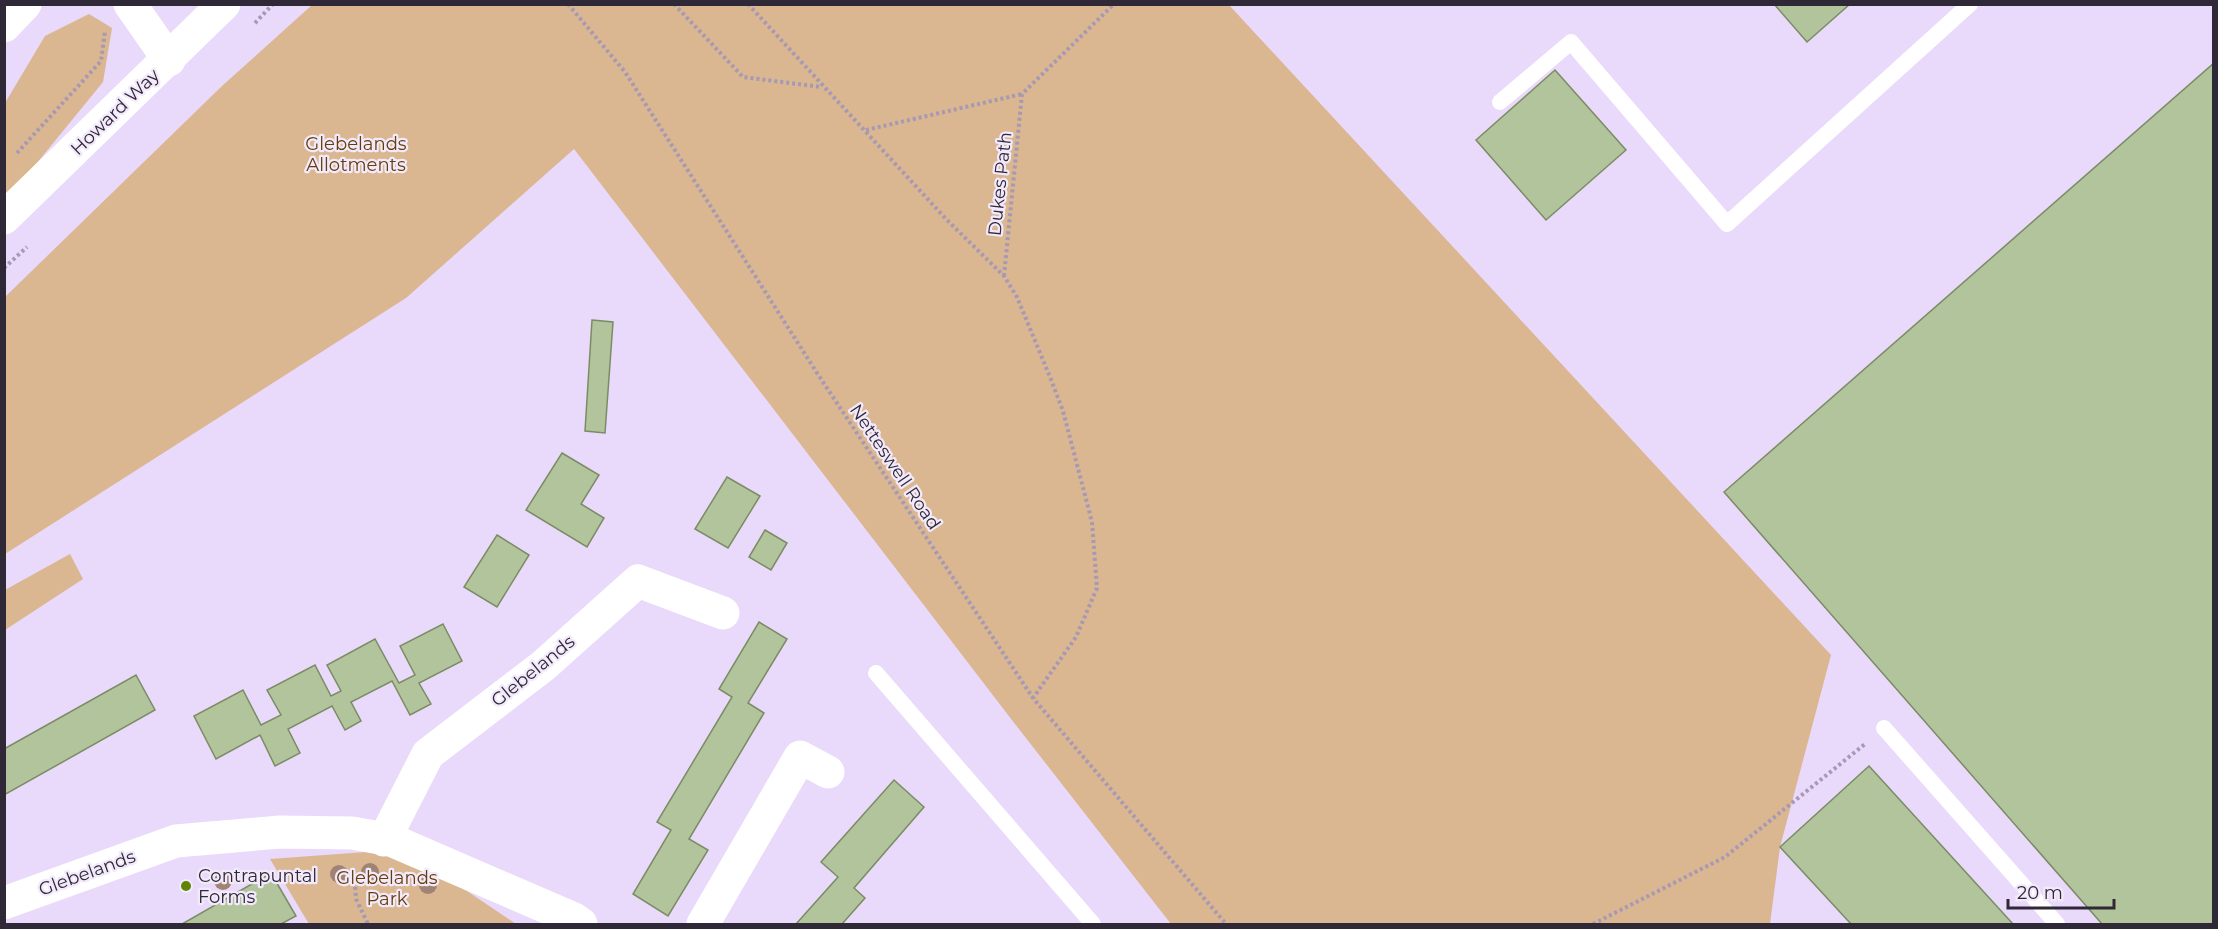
<svg xmlns="http://www.w3.org/2000/svg" width="2218" height="929" font-family="Montserrat,sans-serif">
  <style>
    .green { fill: #dab691 }
    .building { fill: #b2c49b; stroke: #7b8c65; stroke-width: 1.5 }
    .lines { fill: none; stroke-linecap: round; stroke-linejoin: round }
    .path { stroke: #a699b4; stroke-width: 4; stroke-dasharray: 3 3; stroke-linecap: butt }
    .service { stroke: #fff; stroke-width: 16 }
    .minor { stroke: #fff; stroke-width: 33 }
    .tertiary { stroke: #fff; stroke-width: 33 }
    .tree { fill: #a08375 }
    .poi-dot { fill: #5f8506; stroke: #f2eafb; stroke-width: 2 }
    .labels { text-anchor: middle; stroke-width: 4.5; stroke-linejoin: round; paint-order: stroke }
    .street-label { font-size: 18px; fill: #2f2837; stroke: #f2eafb }
    .park-label { font-size: 18px; fill: #653d09; stroke: #f2eafb }
    .poi-label { font-size: 18px; fill: #2f2837; stroke: #f2eafb; text-anchor: start }
  </style>
  <rect width="100%" height="100%" fill="#e9d9fa"/>
  <g class="green">
    <path d="M 312,5 L 1229,5 L 1831,655 L 1780,847 L 1770,924 L 1171,924 L 1015,724 L 574,149 L 406,298 L 5,554 L 5,297 L 222,86 Z"/>
    <path d="M 89,14 L 112,28 L 103,82 L 5,202 L 5,103 L 45,36 Z"/>
    <path d="M 70,554 L 83,579 L 5,630 L 5,590 Z"/>
    <path d="M 394,850 L 458,885 L 516,924 L 309,924 L 270,859 Z"/>
  </g>
  <g class="building">
    <path d="M 1774,4 L 1850,4 L 1807,42 Z"/>
    <path d="M 2214,63 L 2214,924 L 2102,924 L 1724,492 Z"/>
    <path d="M 1555,70 L 1626,150 L 1546,220 L 1476,140 Z"/>
    <path d="M 592,320 L 613,322 L 605,433 L 585,431 Z"/>
    <path d="M 562,453 L 599,475 L 581,504 L 604,518 L 587,547 L 526,510 Z"/>
    <path d="M 727,477 L 760,496 L 728,548 L 695,529 Z"/>
    <path d="M 765,530 L 787,543 L 771,570 L 749,557 Z"/>
    <path d="M 497,535 L 529,555 L 497,607 L 464,587 Z"/>
    <path d="M 759,622 L 787,639 L 748,703 L 764,713 L 689,839 L 708,850 L 668,916 L 633,894 L 671,830 L 657,822 L 732,697 L 719,689 Z"/>
    <path d="M 443,624 L 462,661 L 419,683 L 431,704 L 410,715 L 392,681 L 351,702 L 361,721 L 345,730 L 332,706 L 288,729 L 300,753 L 275,766 L 260,735 L 216,759 L 194,716 L 243,690 L 261,725 L 281,715 L 267,690 L 315,665 L 331,696 L 341,691 L 327,665 L 375,639 L 399,683 L 415,675 L 400,646 Z"/>
    <path d="M 136,675 L 155,710 L 4,795 L 4,749 Z"/>
    <path d="M 1869,766 L 2013,924 L 1851,924 L 1780,847 Z"/>
    <path d="M 894,780 L 924,807 L 854,888 L 865,898 L 842,924 L 796,924 L 838,877 L 821,862 Z"/>
    <path d="M 271,873 L 296,916 L 281,924 L 182,924 Z"/>
  </g>
  <g class="lines">
    <g class="path">
      <path d="M 568,4 L 625,72 L 817,373 L 1033,698 L 1226,924"/>
      <path d="M 674,4 L 743,77 L 821,87"/>
      <path d="M 748,4 L 947,220 L 1004,276 L 1017,297 L 1050,377 L 1063,411 L 1092,522 L 1097,588 L 1076,637 L 1033,698"/>
      <path d="M 255,23 L 273,4"/>
      <path d="M 866,130 L 1022,94"/>
      <path d="M 17,153 L 101,61 L 105,31"/>
      <path d="M 4,268 L 27,247"/>
      <path d="M 1004,276 L 1022,94 L 1114,4"/>
      <path d="M 354,869 L 356,899 L 368,924"/>
      <path d="M 1593,924 L 1725,857 L 1865,744"/>
    </g>
    <g class="service">
      <path d="M 1500,102 L 1571,42 L 1727,224 L 1970,4"/>
      <path d="M 876,673 L 1093,924"/>
      <path d="M 1884,728 L 2057,924"/>
    </g>
    <g class="minor">
      <path d="M 130,4 L 169,60"/>
      <path d="M 4,26 L 25,4"/>
      <path d="M 384,840 L 428,754 L 543,666 L 638,581 L 723,613"/>
      <path d="M 4,903 L 176,841 L 280,832 L 352,833 L 391,840 L 574,919 L 581,924"/>
      <path d="M 703,924 L 800,757 L 828,772"/>
    </g>
    <path class="tertiary" d="M 4,218 L 224,4"/>
  </g>
  <g class="tree">
    <circle cx="370" cy="872" r="9"/>
    <circle cx="339" cy="874" r="9"/>
    <circle cx="223" cy="881" r="9"/>
    <circle cx="428" cy="885" r="9"/>
  </g>
  <circle class="poi-dot" cx="186" cy="886" r="6"/>
  <g class="labels">
    <g class="street-label">
      <text transform="translate(115 112) rotate(-44)" y="6">Howard Way</text>
      <text transform="translate(1000 184) rotate(-84)" y="6">Dukes Path</text>
      <text transform="translate(895 467) rotate(56)" y="6">Netteswell Road</text>
      <text transform="translate(533 671) rotate(-39)" y="6">Glebelands</text>
      <text transform="translate(87 873) rotate(-20)" y="6">Glebelands</text>
    </g>
    <g class="park-label">
      <text x="356" y="150">Glebelands<tspan x="356" dy="21">Allotments</tspan></text>
      <text x="387" y="884">Glebelands<tspan x="387" dy="21">Park</tspan></text>
    </g>
    <g class="poi-label">
      <text x="198" y="882">Contrapuntal<tspan x="198" dy="21">Forms</tspan></text>
    </g>
  </g>
  <rect width="2218" height="929" fill="none" stroke="#2f2837" stroke-width="12"/>
  <path d="M2008 899v9h106v-9" fill="none" stroke="#2f2837" stroke-width="3"/>
  <text x="2017" y="899" font-size="18" fill="#2f2837" stroke="#f2eafb" stroke-width="4.5" paint-order="stroke">20 m</text>
</svg>
